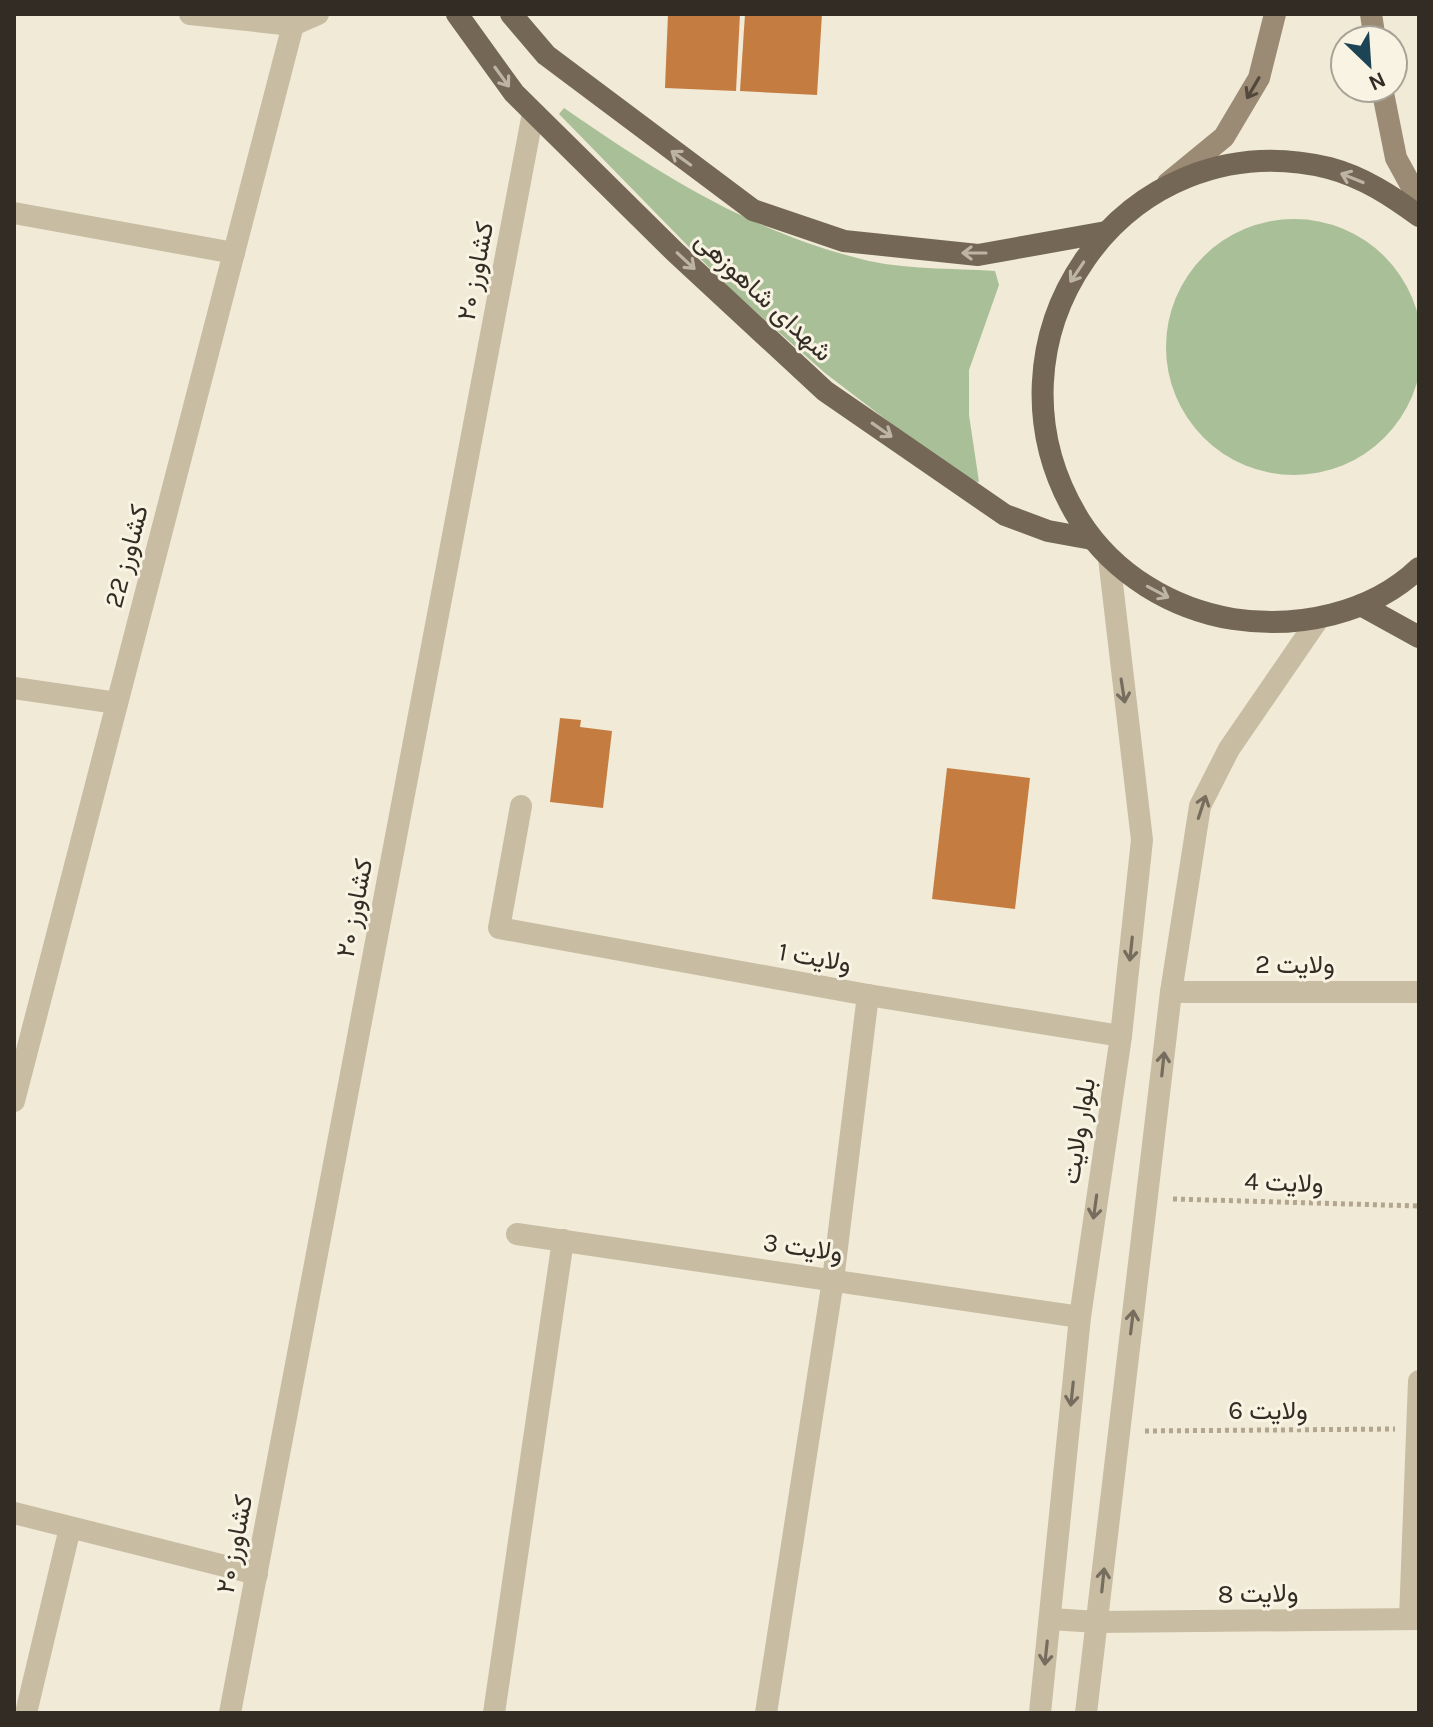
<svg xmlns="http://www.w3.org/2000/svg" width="1433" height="1727" font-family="Karla,Vazirmatn,sans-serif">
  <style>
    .green { fill: #a9bf98 }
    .building { fill: #c57c41 }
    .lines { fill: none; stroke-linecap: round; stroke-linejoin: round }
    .path { stroke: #b3a68e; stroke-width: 5; stroke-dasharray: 4 4; stroke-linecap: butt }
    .minor { stroke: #c8bca3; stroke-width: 22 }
    .tertiary { stroke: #c8bca3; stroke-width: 22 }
    .secondary { stroke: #9b8b75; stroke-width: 22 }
    .primary { stroke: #756756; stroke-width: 22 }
    .oneway { stroke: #bdb4a4 }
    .oneway2 { stroke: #52483d }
    .oneway3 { stroke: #766d5e }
    .labels { text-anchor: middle; stroke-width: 6; stroke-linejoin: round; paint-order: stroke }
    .street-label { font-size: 26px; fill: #332c25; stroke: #f8f3e3 }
  </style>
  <rect width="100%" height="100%" fill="#f0ead7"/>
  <g class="green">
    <path d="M 564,108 C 658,173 749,231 861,259 C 903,270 952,268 995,271 L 999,285 L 969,370 L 969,415 L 979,482 L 966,481 L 825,373 L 730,289 L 559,114 Z"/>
    <circle cx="1294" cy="347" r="128"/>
  </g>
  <g class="building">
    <path d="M 668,14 L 740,14 L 736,91 L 665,88 Z"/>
    <path d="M 745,14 L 822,14 L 817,95 L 740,91 Z"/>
    <path d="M 560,718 L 581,720 L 580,727 L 612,731 L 603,808 L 550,802 Z"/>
    <path d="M 947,768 L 1030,778 L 1015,909 L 932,899 Z"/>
  </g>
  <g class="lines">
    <g class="path">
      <path d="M 1173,1199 L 1419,1206"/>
      <path d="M 1145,1431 L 1395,1429"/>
    </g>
    <g class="minor">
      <path d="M 190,14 L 293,25 L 318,14"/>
      <path d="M 14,213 L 234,253"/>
      <path d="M 14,688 L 117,703"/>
      <path d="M 521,806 L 499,928 L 868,995 L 1121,1036"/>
      <path d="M 1171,992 L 1419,992"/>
      <path d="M 14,1101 L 293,25"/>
      <path d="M 517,1234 L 1080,1317"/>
      <path d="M 14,1513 L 257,1574"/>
      <path d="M 1410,1619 L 1419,1381"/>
      <path d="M 1098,1622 L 1419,1619"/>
      <path d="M 26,1713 L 70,1528"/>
      <path d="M 230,1713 L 533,113"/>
      <path d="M 494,1713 L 563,1240"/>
      <path d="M 766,1713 L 833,1280 L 868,995"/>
    </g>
    <g class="tertiary">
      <path d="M 1050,1619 L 1098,1622"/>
      <path d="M 1040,1713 L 1080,1317 L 1121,1036 L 1142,840 L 1109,558"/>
      <path d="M 1086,1713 L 1171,992 L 1200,806 L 1229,749 L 1319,618"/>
    </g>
    <g class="secondary">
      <path d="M 1371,14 L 1375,40"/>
      <path d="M 1382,88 L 1396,158 L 1419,200"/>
      <path d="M 1168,183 L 1224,137 L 1259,78 L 1275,14"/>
    </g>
    <g class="primary">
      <path d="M 457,14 L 514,93 L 675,252 L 825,391 L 1005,515 L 1048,531 L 1092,539"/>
      <path d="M 511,14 L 546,55 L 753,210 L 844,241 L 978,255 L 1106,232"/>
      <path d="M 1419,216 C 1392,196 1363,177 1329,168 C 1124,118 968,342 1080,521 C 1114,574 1172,609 1233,619 C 1297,629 1371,614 1419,568"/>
      <path d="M 1361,605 L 1419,637"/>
    </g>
  </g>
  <defs><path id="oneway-shaft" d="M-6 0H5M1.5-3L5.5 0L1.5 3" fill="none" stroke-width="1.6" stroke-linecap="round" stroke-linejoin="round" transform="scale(2)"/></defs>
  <g class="oneway">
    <use href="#oneway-shaft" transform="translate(502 77) rotate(54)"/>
    <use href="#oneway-shaft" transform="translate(681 158) rotate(-144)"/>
    <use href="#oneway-shaft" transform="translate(1352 178) rotate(-158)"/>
    <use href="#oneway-shaft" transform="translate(974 253) rotate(-180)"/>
    <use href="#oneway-shaft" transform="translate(686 261) rotate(43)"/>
    <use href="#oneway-shaft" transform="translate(1077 272) rotate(124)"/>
    <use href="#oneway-shaft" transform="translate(882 430) rotate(35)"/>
    <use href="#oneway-shaft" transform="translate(1158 592) rotate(28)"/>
  </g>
  <use class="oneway2" href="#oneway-shaft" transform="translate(1253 88) rotate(120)"/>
  <g class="oneway3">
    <use href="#oneway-shaft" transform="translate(1123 691) rotate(81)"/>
    <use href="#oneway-shaft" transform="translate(1202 807) rotate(-72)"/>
    <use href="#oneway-shaft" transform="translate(1131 949) rotate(96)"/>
    <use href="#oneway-shaft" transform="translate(1163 1064) rotate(-84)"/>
    <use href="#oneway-shaft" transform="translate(1095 1207) rotate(98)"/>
    <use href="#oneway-shaft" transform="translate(1132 1322) rotate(-83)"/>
    <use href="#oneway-shaft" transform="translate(1072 1394) rotate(96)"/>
    <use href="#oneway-shaft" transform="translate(1103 1580) rotate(-84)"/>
    <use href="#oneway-shaft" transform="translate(1046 1653) rotate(96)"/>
  </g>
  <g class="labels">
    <g class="street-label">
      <text transform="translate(475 271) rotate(-79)" y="9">کشاورز ۲۰</text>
      <text transform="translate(764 296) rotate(43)" y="9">شهدای شاهوزهی</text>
      <text transform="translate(126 556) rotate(-75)" y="9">کشاورز 22</text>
      <text transform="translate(354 908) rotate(-79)" y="9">کشاورز ۲۰</text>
      <text transform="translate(815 957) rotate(10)" y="9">ولایت 1</text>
      <text x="1295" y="973">ولایت 2</text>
      <text transform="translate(1078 1131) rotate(-81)" y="9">بلوار ولایت</text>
      <text transform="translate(1284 1182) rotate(2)" y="9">ولایت 4</text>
      <text transform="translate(803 1247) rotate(8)" y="9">ولایت 3</text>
      <text x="1268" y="1419">ولایت 6</text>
      <text transform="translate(234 1544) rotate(-79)" y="9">کشاورز ۲۰</text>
      <text transform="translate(1258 1593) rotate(-1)" y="9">ولایت 8</text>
    </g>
  </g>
  <rect width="1433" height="1727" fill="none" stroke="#332c25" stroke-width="32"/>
  <g transform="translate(1369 64) rotate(155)"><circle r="38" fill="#f8f3e3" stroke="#a9a397" stroke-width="2"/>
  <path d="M0-6L14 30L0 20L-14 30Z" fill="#1c4454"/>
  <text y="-12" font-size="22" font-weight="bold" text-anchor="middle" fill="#332c25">N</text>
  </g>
</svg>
